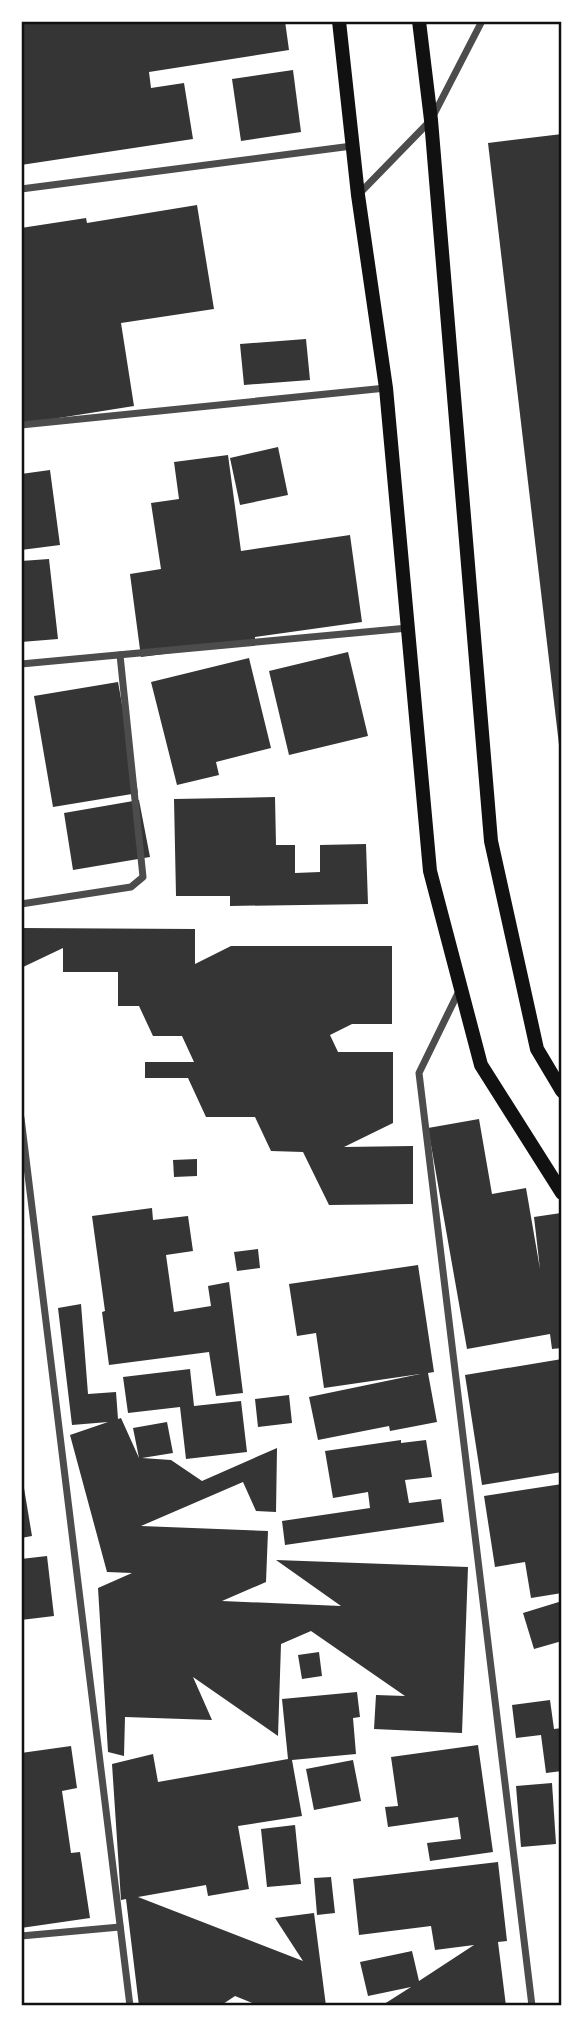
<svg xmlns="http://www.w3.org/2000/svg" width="583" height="2027" font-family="'DM Sans',sans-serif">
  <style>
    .building { fill: #353535 }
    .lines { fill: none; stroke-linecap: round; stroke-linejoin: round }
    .minor { stroke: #4c4c4c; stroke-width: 7 }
    .secondary { stroke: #111; stroke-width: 14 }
    .neatline { fill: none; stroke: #111; stroke-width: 2.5 }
  </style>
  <rect width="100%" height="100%" fill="#fff"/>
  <g class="building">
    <path d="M 21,21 L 285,21 L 289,50 L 149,72 L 151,88 L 184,83 L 193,139 L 21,165 Z"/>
    <path d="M 293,70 L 301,132 L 241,141 L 232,79 Z"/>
    <path d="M 562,134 L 562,753 L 560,753 L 488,143 Z"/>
    <path d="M 197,205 L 214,309 L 121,323 L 134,406 L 21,424 L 21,228 L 86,218 L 87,223 Z"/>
    <path d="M 306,339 L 310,380 L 244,385 L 240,344 Z"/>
    <path d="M 278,447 L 288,495 L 240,505 L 230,458 Z"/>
    <path d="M 228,455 L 241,551 L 350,535 L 362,622 L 255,637 L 255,642 L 141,657 L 130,574 L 161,569 L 151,503 L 179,499 L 174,462 Z"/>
    <path d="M 50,470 L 60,545 L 21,550 L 21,474 Z"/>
    <path d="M 49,559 L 58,639 L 21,642 L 21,561 Z"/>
    <path d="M 348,652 L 368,736 L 289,755 L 269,671 Z"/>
    <path d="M 249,658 L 271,748 L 216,762 L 219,775 L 177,785 L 151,682 Z"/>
    <path d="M 118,682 L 138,793 L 53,807 L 34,696 Z"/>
    <path d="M 275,797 L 276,845 L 295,845 L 295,873 L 320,872 L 320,845 L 366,844 L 368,904 L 230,906 L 230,896 L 176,896 L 174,799 Z"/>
    <path d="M 139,800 L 150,857 L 73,870 L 64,813 Z"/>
    <path d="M 21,928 L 195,929 L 195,964 L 231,946 L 392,946 L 392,1024 L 352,1024 L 330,1035 L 338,1052 L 393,1052 L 393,1123 L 344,1147 L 413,1146 L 413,1204 L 329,1205 L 303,1152 L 271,1151 L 255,1117 L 206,1117 L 188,1078 L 145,1078 L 145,1062 L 194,1062 L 182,1036 L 153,1036 L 139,1006 L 118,1006 L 118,972 L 63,972 L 63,948 L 21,968 Z"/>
    <path d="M 479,1119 L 492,1194 L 526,1188 L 540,1269 L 534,1217 L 561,1213 L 562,1348 L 552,1349 L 550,1334 L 467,1349 L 428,1128 Z"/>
    <path d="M 197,1159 L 197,1176 L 174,1177 L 173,1160 Z"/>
    <path d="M 152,1208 L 153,1220 L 188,1216 L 193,1251 L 166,1255 L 174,1312 L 211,1306 L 208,1286 L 229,1282 L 243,1393 L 216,1396 L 209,1352 L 109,1365 L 102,1312 L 105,1311 L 92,1216 Z"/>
    <path d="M 258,1249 L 260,1268 L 237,1271 L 234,1252 Z"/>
    <path d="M 418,1265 L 434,1372 L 428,1373 L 437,1422 L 390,1431 L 389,1426 L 318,1440 L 309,1397 L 420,1374 L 324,1388 L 316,1333 L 297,1336 L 289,1284 Z"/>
    <path d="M 81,1304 L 88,1394 L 116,1392 L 118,1419 L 121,1418 L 139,1458 L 133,1428 L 167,1422 L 173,1453 L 142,1458 L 171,1460 L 202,1481 L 277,1448 L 276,1512 L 256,1511 L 243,1482 L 141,1526 L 268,1531 L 266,1582 L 222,1601 L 341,1606 L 276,1560 L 468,1567 L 462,1733 L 374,1729 L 376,1695 L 405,1696 L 311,1631 L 281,1644 L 278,1736 L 193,1677 L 212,1720 L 125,1717 L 124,1756 L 108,1752 L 98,1588 L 132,1573 L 107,1572 L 70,1435 L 108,1422 L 72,1425 L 58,1308 Z"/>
    <path d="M 562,1359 L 562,1472 L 482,1485 L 465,1375 Z"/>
    <path d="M 190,1369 L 194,1406 L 241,1401 L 247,1452 L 186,1459 L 180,1407 L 128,1413 L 123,1377 Z"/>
    <path d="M 289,1395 L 292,1423 L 258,1427 L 255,1399 Z"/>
    <path d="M 401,1440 L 401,1443 L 426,1440 L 432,1477 L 405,1480 L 409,1503 L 441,1499 L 444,1522 L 285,1545 L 282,1521 L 370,1508 L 368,1492 L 333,1498 L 325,1451 Z"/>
    <path d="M 22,1476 L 32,1536 L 21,1538 L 21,1477 Z"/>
    <path d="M 562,1484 L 562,1593 L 531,1598 L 525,1562 L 495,1567 L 484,1496 Z"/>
    <path d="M 47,1556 L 54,1616 L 21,1620 L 21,1559 Z"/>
    <path d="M 562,1601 L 562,1641 L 534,1649 L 523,1613 Z"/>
    <path d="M 319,1652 L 322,1676 L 302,1679 L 298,1655 Z"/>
    <path d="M 357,1692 L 360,1717 L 353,1718 L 356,1754 L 292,1760 L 302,1816 L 238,1826 L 249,1889 L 208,1896 L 206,1885 L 138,1897 L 303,1961 L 275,1918 L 314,1913 L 326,2006 L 260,2006 L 235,1996 L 220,2006 L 139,2006 L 126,1899 L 121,1900 L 112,1764 L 153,1754 L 158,1782 L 288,1759 L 282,1699 Z"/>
    <path d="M 550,1700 L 554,1729 L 562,1728 L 562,1771 L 546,1773 L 541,1735 L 516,1738 L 512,1705 Z"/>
    <path d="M 478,1745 L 493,1852 L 430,1861 L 427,1843 L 461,1839 L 458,1817 L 388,1827 L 385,1807 L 398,1806 L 391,1757 Z"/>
    <path d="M 71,1746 L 77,1788 L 62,1791 L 71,1853 L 80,1852 L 90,1918 L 21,1928 L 21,1753 Z"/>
    <path d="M 353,1760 L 361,1801 L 314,1810 L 306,1769 Z"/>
    <path d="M 552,1783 L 556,1844 L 521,1847 L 516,1786 Z"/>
    <path d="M 295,1825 L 301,1884 L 267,1887 L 261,1829 Z"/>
    <path d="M 498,1862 L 507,1941 L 498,1942 L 506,2006 L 381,2006 L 411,1987 L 368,1996 L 360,1962 L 412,1951 L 419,1981 L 474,1945 L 435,1950 L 431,1926 L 359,1935 L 353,1879 Z"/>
    <path d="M 331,1877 L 335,1913 L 317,1915 L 314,1878 Z"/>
  </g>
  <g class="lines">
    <g class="minor">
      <path d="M 21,189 L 352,146"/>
      <path d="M 358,195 L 431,120 L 482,21"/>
      <path d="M 21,425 L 386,388"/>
      <path d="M 21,664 L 408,628"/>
      <path d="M 21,904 L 131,887 L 143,877 L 120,655"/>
      <path d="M 459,991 L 419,1073 L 532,2006"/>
      <path d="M 21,1118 L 130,2006"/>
      <path d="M 21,1936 L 120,1927"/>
    </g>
    <g class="secondary">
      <path d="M 339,21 L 358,195 L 386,388 L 430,871 L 481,1065 L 562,1193"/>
      <path d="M 419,21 L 431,120 L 491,841 L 537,1049 L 562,1091"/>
    </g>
  </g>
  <rect width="583" height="2027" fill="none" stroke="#ffffff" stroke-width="46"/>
  <rect x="23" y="23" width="537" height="1981" class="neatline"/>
</svg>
